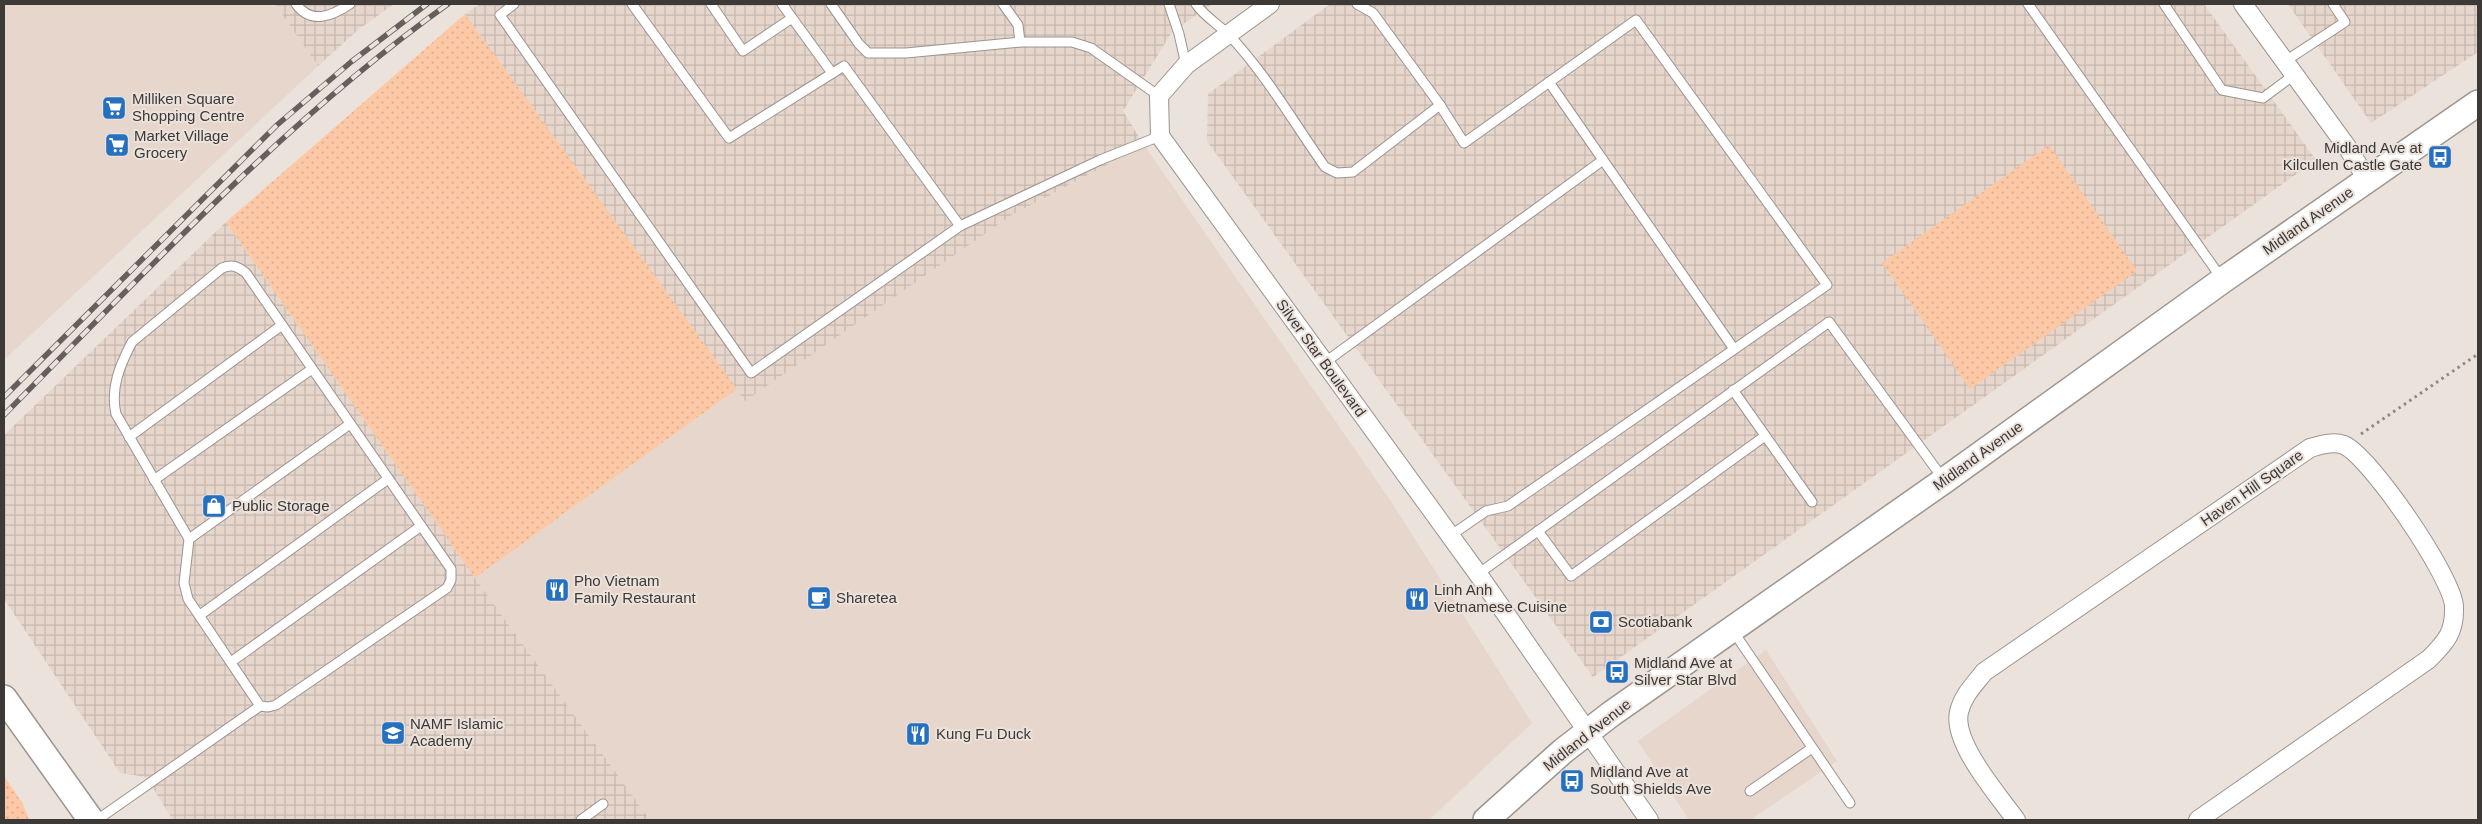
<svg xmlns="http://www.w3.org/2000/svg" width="2482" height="824" font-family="Arial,sans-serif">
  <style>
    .built { fill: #e6d6cc }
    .industrial { fill: url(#industrial-grid) }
    .grass { fill: url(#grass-dots) }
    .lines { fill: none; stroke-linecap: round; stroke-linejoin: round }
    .lane-casing { stroke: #9c948f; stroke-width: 11 }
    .street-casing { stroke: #9c948f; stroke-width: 20 }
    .secondary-casing { stroke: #9c948f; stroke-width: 28 }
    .path { stroke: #8f8985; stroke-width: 3; stroke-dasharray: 2.5 4; stroke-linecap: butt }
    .lane { stroke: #fff; stroke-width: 9 }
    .street { stroke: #fff; stroke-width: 18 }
    .secondary { stroke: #fff; stroke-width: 25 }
    .rail-casing { stroke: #65605d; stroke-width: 5.5 }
    .rail { stroke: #ebe2dc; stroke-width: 4; stroke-dasharray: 11; stroke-linecap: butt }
    .labels { text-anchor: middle; stroke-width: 4; stroke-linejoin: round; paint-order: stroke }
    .poi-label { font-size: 15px; fill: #3d3937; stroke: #ebe2dc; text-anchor: start }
    .street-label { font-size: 15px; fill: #3d3937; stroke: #ebe2dc }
  </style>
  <defs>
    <pattern id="industrial-grid" width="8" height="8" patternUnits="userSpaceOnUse" patternTransform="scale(1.25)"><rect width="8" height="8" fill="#e6d6cc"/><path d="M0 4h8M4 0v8" fill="none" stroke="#c6b8b0"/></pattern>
    <pattern id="grass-dots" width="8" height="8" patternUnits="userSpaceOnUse" patternTransform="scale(1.25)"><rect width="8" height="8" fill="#fdc8a5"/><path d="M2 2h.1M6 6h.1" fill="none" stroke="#daad8f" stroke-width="1.8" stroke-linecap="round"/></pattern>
  </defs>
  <rect width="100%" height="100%" fill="#ebe2dc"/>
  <g class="built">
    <path d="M 4,4 L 275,4 L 318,66 L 4,360 Z"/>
    <path d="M 1144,145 L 1390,500 L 1532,723 L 1429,820 L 650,820 L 475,578 L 737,389 L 745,400 L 1012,215 Z"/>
    <path d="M 1766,650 L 1837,761 L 1750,820 L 1689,820 L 1638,741 Z"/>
  </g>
  <g class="industrial">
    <path d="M 275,4 L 394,4 L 359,29 L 318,66 Z"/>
    <path d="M 480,4 L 1212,4 L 1172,32 L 1123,111 L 1144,145 L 1012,215 L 745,401 L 465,14 Z"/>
    <path d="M 1330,4 L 2204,4 L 2316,160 L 1593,677 L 1207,141 L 1208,94 Z"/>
    <path d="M 2288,4 L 2478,4 L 2478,52 L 2371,123 Z"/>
    <path d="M 226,222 L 475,578 L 650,820 L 173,820 L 146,777 L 120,773 L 4,599 L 4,435 Z"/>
  </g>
  <g class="grass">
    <path d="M 465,14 L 737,389 L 475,578 L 226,222 Z"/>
    <path d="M 2049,145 L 2137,271 L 1970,389 L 1882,263 Z"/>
    <path d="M 4,776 L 23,804 L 29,820 L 4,820 Z"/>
  </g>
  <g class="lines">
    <defs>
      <g id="lane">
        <path d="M 296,4 C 311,25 332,16 350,4"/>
        <path d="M 514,4 L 500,15 L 751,373 L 960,226"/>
        <path d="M 632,4 L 729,138 L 844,66 L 960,226 L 1100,160 L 1160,136"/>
        <path d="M 711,4 L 743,51 L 792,18"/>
        <path d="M 782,4 L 832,73"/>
        <path d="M 831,4 L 859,44 L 868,53 L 906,53 L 1020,42 L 1072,42 L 1091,48 L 1159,96"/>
        <path d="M 1003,4 L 1018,25 L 1020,42"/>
        <path d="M 1169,4 L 1179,34 L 1186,65"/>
        <path d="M 1196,4 C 1205,17 1218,24 1229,35 C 1266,74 1294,123 1325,167 L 1337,173 L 1353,172 L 1440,105 L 1373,13 L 1357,4"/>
        <path d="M 2028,4 L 2222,279"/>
        <path d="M 2164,4 L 2222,90 L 2263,98 L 2294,75"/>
        <path d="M 2284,62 L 2345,22 L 2333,4"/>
        <path d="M 1549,82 L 1734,349"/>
        <path d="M 1440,105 L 1464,143 L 1636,20 L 1827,285 L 1508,506 L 1486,511 L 1450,536"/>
        <path d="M 1324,363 L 1603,160"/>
        <path d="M 1733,390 L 1812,502"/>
        <path d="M 129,437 L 282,325"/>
        <path d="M 154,480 L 312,369"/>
        <path d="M 1538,531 L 1571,576 L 1765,436"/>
        <path d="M 189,539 L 350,424"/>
        <path d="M 1478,574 L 1829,322 L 1944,480"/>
        <path d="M 200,615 L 388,479"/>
        <path d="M 1733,631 L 1850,803"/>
        <path d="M 231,662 L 421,526"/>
        <path d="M 1750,791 L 1812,748"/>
        <path d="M 97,820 L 260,706 L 268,707 L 276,705 L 447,588 L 451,580 L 451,569 L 246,273 C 237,266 232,264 222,268 L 132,342 C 120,365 110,388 116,414 L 189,539 L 184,583 L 188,599 L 260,706"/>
        <path d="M 581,820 L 603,804"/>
      </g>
      <g id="street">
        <path d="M 1270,4 L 1186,65 L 1159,96 L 1160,136 L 1478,574 L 1649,820"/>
        <path d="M 2243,4 L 2347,147 L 2367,179"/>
        <path d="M 2016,820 C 1999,796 1952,743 1959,712 C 1963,695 1974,685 1984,672 L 2310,448 C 2321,445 2333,441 2344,445 C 2370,456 2454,579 2454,607 C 2455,632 2446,642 2429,659 L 2198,820"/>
      </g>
      <g id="secondary">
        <path d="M 4,698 L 91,820"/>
        <path d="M 1486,820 L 1563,751 L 1611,714 L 1945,480 L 2223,280 L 2478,103"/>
      </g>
    </defs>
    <use href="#lane" class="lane-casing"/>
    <use href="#street" class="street-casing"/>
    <use href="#secondary" class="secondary-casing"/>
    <path class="path" d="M 2361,434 L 2478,354"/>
    <use href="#lane" class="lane"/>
    <use href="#street" class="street"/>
    <use href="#secondary" class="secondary"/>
    <defs>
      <g id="rail">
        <path d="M 4,397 L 277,125 L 351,62 L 427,4"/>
        <path d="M 4,415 C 145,273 284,121 448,4"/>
      </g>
    </defs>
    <use href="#rail" class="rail-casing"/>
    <use href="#rail" class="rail"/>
  </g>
  <defs>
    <symbol id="supermarket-square" viewBox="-11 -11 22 22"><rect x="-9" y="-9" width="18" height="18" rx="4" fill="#2670c0" stroke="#ebe2dc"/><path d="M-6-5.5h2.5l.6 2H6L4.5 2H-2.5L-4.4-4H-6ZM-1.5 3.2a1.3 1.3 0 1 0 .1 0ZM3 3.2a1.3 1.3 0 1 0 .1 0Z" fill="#fff"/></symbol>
    <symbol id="bus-square" viewBox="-11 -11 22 22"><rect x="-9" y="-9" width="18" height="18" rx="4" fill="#2670c0" stroke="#ebe2dc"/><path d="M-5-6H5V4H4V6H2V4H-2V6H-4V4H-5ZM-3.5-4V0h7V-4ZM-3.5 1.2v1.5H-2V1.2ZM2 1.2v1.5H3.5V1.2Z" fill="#fff"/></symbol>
    <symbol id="shop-square" viewBox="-11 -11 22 22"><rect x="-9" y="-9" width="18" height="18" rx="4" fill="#2670c0" stroke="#ebe2dc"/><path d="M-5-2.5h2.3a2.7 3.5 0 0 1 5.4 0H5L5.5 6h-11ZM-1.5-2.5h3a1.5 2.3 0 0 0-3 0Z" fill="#fff"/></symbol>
    <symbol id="restaurant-square" viewBox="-11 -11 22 22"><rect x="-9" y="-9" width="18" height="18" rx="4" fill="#2670c0" stroke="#ebe2dc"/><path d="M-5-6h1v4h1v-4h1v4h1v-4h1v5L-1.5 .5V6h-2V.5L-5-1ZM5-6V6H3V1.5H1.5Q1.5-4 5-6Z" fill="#fff"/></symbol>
    <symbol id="cafe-square" viewBox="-11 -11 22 22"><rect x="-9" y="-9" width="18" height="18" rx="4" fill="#2670c0" stroke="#ebe2dc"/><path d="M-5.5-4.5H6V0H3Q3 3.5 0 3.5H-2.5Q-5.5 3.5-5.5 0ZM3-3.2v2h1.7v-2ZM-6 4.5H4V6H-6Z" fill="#fff"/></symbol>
    <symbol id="bank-square" viewBox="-11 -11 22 22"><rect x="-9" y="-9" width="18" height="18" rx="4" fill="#2670c0" stroke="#ebe2dc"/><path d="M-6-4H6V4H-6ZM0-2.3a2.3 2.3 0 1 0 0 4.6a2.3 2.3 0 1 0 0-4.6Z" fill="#fff"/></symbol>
    <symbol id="school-square" viewBox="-11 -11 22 22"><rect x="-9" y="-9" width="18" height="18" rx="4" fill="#2670c0" stroke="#ebe2dc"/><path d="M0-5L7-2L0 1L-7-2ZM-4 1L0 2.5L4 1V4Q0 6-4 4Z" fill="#fff"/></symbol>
  </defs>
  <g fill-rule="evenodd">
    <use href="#supermarket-square" x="100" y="94" width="28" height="28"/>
    <use href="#supermarket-square" x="103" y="131" width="28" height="28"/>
    <use href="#bus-square" x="2426" y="143" width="28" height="28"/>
    <use href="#shop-square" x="200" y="492" width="28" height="28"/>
    <use href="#restaurant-square" x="543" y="576" width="28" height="28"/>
    <use href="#cafe-square" x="805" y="584" width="28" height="28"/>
    <use href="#restaurant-square" x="1403" y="585" width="28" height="28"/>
    <use href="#bank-square" x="1587" y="608" width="28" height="28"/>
    <use href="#bus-square" x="1603" y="658" width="28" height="28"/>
    <use href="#school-square" x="379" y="719" width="28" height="28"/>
    <use href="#restaurant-square" x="904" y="720" width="28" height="28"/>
    <use href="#bus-square" x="1558" y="767" width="28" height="28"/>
  </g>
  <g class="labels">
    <g class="poi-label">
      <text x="132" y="104">Milliken Square<tspan x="132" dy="17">Shopping Centre</tspan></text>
      <text x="134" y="141">Market Village<tspan x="134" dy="17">Grocery</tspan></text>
      <text x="2422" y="153" text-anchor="end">Midland Ave at<tspan x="2422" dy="17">Kilcullen Castle Gate</tspan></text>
      <text x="232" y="511">Public Storage</text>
      <text x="574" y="586">Pho Vietnam<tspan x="574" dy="17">Family Restaurant</tspan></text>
      <text x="1434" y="595">Linh Anh<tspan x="1434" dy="17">Vietnamese Cuisine</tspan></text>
      <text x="836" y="603">Sharetea</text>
      <text x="1618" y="627">Scotiabank</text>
      <text x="1634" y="668">Midland Ave at<tspan x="1634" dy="17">Silver Star Blvd</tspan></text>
      <text x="410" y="729">NAMF Islamic<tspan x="410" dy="17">Academy</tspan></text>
      <text x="936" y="739">Kung Fu Duck</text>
      <text x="1590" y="777">Midland Ave at<tspan x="1590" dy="17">South Shields Ave</tspan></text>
    </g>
    <g class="street-label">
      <text transform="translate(2308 221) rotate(-35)" y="5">Midland Avenue</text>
      <text transform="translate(1321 358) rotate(54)" y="5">Silver Star Boulevard</text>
      <text transform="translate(1978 456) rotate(-36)" y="5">Midland Avenue</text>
      <text transform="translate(2252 488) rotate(-35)" y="5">Haven Hill Square</text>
      <text transform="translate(1587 735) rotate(-38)" y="5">Midland Avenue</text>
    </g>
  </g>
  <rect width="2482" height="824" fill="none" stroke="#3d3937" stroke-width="10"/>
</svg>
